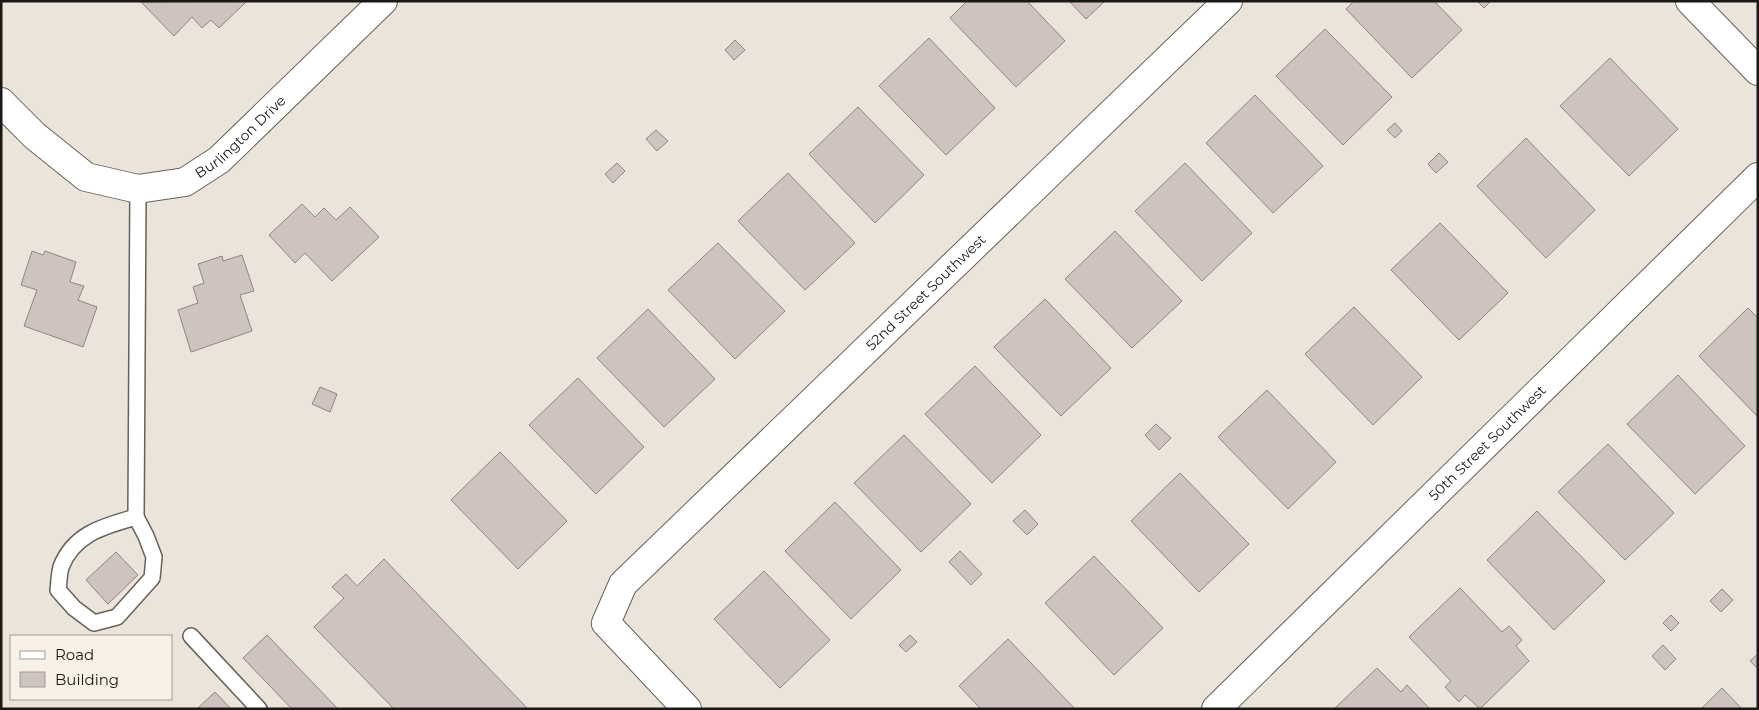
<svg xmlns="http://www.w3.org/2000/svg" width="1759" height="710" font-family="Montserrat,sans-serif">
  <style>
    .building { fill: #cfc3bf; stroke: #908581 }
    .lines { fill: none; stroke-linecap: round; stroke-linejoin: round }
    .service-casing { stroke: #676259; stroke-width: 18 }
    .minor-casing { stroke: #676259; stroke-width: 30 }
    .tertiary-casing { stroke: #676259; stroke-width: 30 }
    .service { stroke: #fff; stroke-width: 15 }
    .minor { stroke: #fff; stroke-width: 28 }
    .tertiary { stroke: #fff; stroke-width: 28 }
    .labels { text-anchor: middle; stroke-width: 4; stroke-linejoin: round; paint-order: stroke }
    .street-label { font-size: 14px; fill: #1b1915; stroke: #f8f1e7 }
  </style>
  <rect width="100%" height="100%" fill="#eae4da"/>
  <g class="building">
    <path d="M 247,1 L 219,28 L 211,20 L 202,28 L 192,17 L 174,36 L 141,2 Z"/>
    <path d="M 967,1 L 1027,1 L 1065,41 L 1016,87 L 950,18 Z"/>
    <path d="M 1069,1 L 1105,1 L 1086,19 Z"/>
    <path d="M 1354,1 L 1434,1 L 1462,30 L 1412,78 L 1346,9 Z"/>
    <path d="M 1477,1 L 1491,1 L 1484,8 Z"/>
    <path d="M 1325,29 L 1392,97 L 1343,145 L 1276,76 Z"/>
    <path d="M 929,38 L 995,108 L 946,155 L 879,86 Z"/>
    <path d="M 735,40 L 745,50 L 734,60 L 725,50 Z"/>
    <path d="M 1610,58 L 1678,129 L 1629,176 L 1560,106 Z"/>
    <path d="M 1255,95 L 1323,166 L 1273,213 L 1206,143 Z"/>
    <path d="M 858,107 L 924,175 L 875,223 L 809,154 Z"/>
    <path d="M 1395,123 L 1402,131 L 1395,138 L 1387,130 Z"/>
    <path d="M 656,130 L 668,141 L 657,151 L 646,139 Z"/>
    <path d="M 1526,138 L 1595,210 L 1546,258 L 1477,186 Z"/>
    <path d="M 1439,153 L 1448,162 L 1436,173 L 1428,164 Z"/>
    <path d="M 617,163 L 625,171 L 613,183 L 605,174 Z"/>
    <path d="M 1185,163 L 1252,233 L 1202,281 L 1135,211 Z"/>
    <path d="M 788,173 L 855,243 L 805,290 L 738,221 Z"/>
    <path d="M 302,204 L 315,217 L 324,208 L 336,220 L 350,207 L 379,237 L 332,281 L 305,253 L 295,263 L 269,235 Z"/>
    <path d="M 1440,223 L 1508,293 L 1459,340 L 1391,270 Z"/>
    <path d="M 1115,231 L 1182,301 L 1132,348 L 1065,279 Z"/>
    <path d="M 718,243 L 785,311 L 735,359 L 668,290 Z"/>
    <path d="M 32,251 L 43,255 L 45,251 L 76,262 L 70,282 L 84,286 L 78,300 L 97,307 L 83,347 L 24,326 L 37,290 L 21,285 Z"/>
    <path d="M 242,255 L 254,291 L 240,295 L 252,331 L 191,352 L 178,310 L 198,303 L 193,287 L 204,283 L 198,264 L 222,256 L 223,261 Z"/>
    <path d="M 1045,299 L 1111,368 L 1061,416 L 994,347 Z"/>
    <path d="M 1354,307 L 1422,377 L 1373,425 L 1305,354 Z"/>
    <path d="M 1748,308 L 1758,318 L 1758,417 L 1699,356 Z"/>
    <path d="M 648,309 L 715,379 L 664,427 L 597,358 Z"/>
    <path d="M 975,366 L 1041,435 L 992,483 L 925,414 Z"/>
    <path d="M 1678,375 L 1745,446 L 1695,494 L 1627,424 Z"/>
    <path d="M 578,378 L 644,447 L 596,494 L 529,425 Z"/>
    <path d="M 320,387 L 337,394 L 330,412 L 312,404 Z"/>
    <path d="M 1267,390 L 1336,462 L 1288,509 L 1218,437 Z"/>
    <path d="M 1156,424 L 1171,438 L 1159,450 L 1145,435 Z"/>
    <path d="M 904,435 L 971,504 L 921,552 L 854,483 Z"/>
    <path d="M 1608,444 L 1674,513 L 1625,560 L 1558,492 Z"/>
    <path d="M 500,452 L 567,521 L 518,569 L 451,500 Z"/>
    <path d="M 1180,473 L 1249,544 L 1199,592 L 1131,521 Z"/>
    <path d="M 835,502 L 901,570 L 851,619 L 785,551 Z"/>
    <path d="M 1025,510 L 1038,524 L 1027,535 L 1013,521 Z"/>
    <path d="M 1537,511 L 1605,581 L 1554,630 L 1487,560 Z"/>
    <path d="M 960,551 L 982,574 L 971,585 L 949,562 Z"/>
    <path d="M 116,552 L 138,575 L 108,604 L 86,580 Z"/>
    <path d="M 1094,556 L 1163,628 L 1114,675 L 1045,603 Z"/>
    <path d="M 384,559 L 528,709 L 394,709 L 314,627 L 344,598 L 332,587 L 346,574 L 357,586 Z"/>
    <path d="M 764,571 L 830,640 L 780,688 L 714,619 Z"/>
    <path d="M 1460,588 L 1502,632 L 1509,626 L 1522,640 L 1516,646 L 1529,661 L 1480,709 L 1465,695 L 1459,702 L 1445,687 L 1451,681 L 1409,637 Z"/>
    <path d="M 1722,589 L 1733,600 L 1721,612 L 1710,601 Z"/>
    <path d="M 1671,615 L 1679,623 L 1671,631 L 1663,623 Z"/>
    <path d="M 267,635 L 338,709 L 292,709 L 243,658 Z"/>
    <path d="M 910,635 L 917,642 L 906,652 L 899,645 Z"/>
    <path d="M 1008,639 L 1075,709 L 981,709 L 959,686 Z"/>
    <path d="M 1663,645 L 1676,659 L 1665,670 L 1652,656 Z"/>
    <path d="M 1758,654 L 1758,669 L 1750,661 Z"/>
    <path d="M 1377,668 L 1401,692 L 1407,685 L 1430,709 L 1334,709 Z"/>
    <path d="M 1722,688 L 1742,709 L 1701,709 Z"/>
    <path d="M 215,692 L 231,709 L 197,709 Z"/>
  </g>
  <g class="lines">
    <defs>
      <g id="service">
        <path d="M 136,517 L 138,189"/>
        <path d="M 136,517 L 146,536 L 154,557 L 152,578 L 117,617 L 94,623 L 74,608 L 58,590 C 59,583 59,574 61,567 C 74,533 105,526 136,517 Z"/>
        <path d="M 191,636 L 259,709"/>
      </g>
      <g id="minor">
        <path id="s1" d="M 1,102 L 35,136 L 86,177 L 138,189 L 185,182 L 219,160 L 383,1"/>
        <path id="s2" d="M 687,709 L 606,623 L 623,584 L 1228,1"/>
        <path id="s3" d="M 1216,709 L 1758,177"/>
      </g>
      <path id="tertiary" d="M 1690,1 L 1758,71"/>
    </defs>
    <use href="#service" class="service-casing"/>
    <use href="#minor" class="minor-casing"/>
    <use href="#tertiary" class="tertiary-casing"/>
    <use href="#service" class="service"/>
    <use href="#minor" class="minor"/>
    <use href="#tertiary" class="tertiary"/>
  </g>
  <g class="labels">
    <g class="street-label">
      <text dy="5" stroke="none"><textPath href="#s1" startOffset="286">Burlington Drive</textPath></text>
      <text dy="5" stroke="none"><textPath href="#s2" startOffset="581">52nd Street Southwest</textPath></text>
      <text dy="5" stroke="none"><textPath href="#s3" startOffset="380">50th Street Southwest</textPath></text>
    </g>
  </g>
  <rect width="1759" height="710" fill="none" stroke="#1b1915" stroke-width="5"/>
  <rect x="10" y="635" width="162" height="65" fill="#f8f1e7" stroke="#a09b93"/>
  <rect x="20" y="651" width="25" height="8" fill="#ffffff" stroke="#a09b93"/>
  <text x="55" y="660" font-size="15" fill="#1b1915">Road</text>
  <rect x="20" y="672" width="25" height="15" fill="#cfc3bf" stroke="#a09b93"/>
  <text x="55" y="685" font-size="15" fill="#1b1915">Building</text>
</svg>
